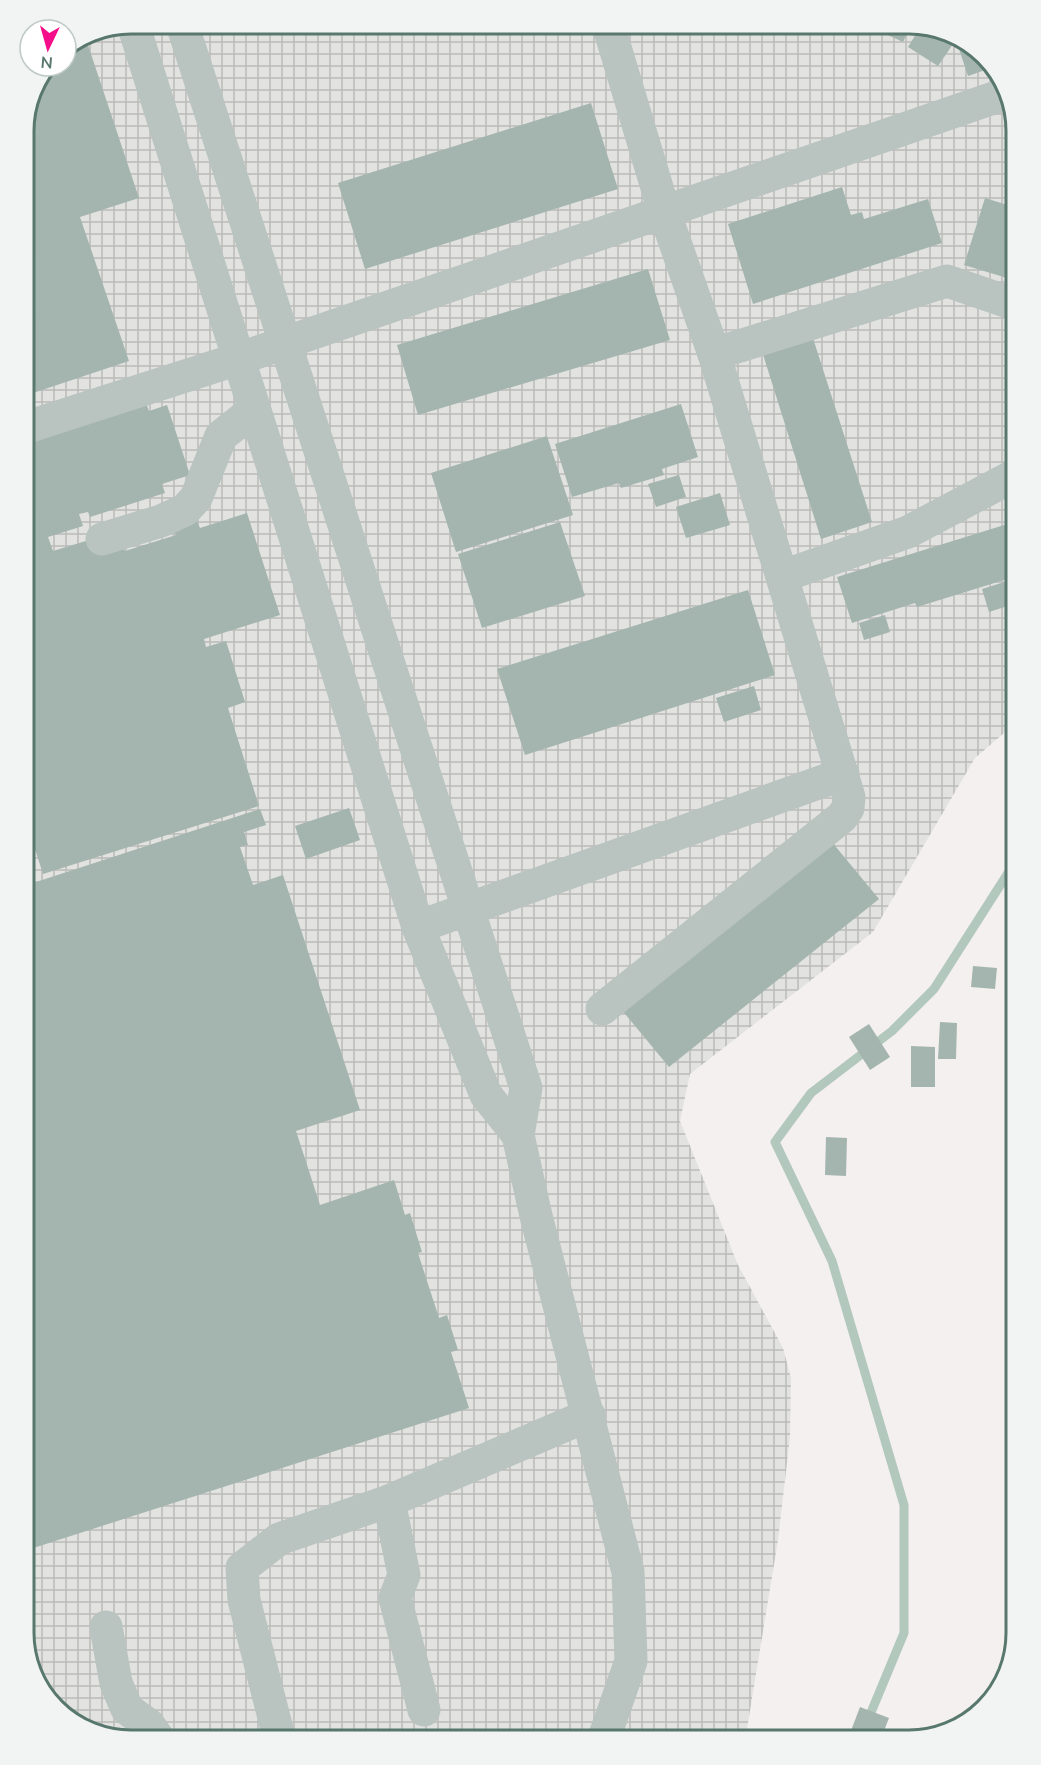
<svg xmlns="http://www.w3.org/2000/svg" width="1041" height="1765" font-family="Mulish,sans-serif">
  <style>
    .industrial { fill: url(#industrial-grid) }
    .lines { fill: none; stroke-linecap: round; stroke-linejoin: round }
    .stream { stroke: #b2c8bd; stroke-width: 9 }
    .building { fill: #a4b5af }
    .minor { stroke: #b9c3c0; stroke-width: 33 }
    .rim { fill: none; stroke: #58786e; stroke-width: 3 }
  </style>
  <defs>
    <pattern id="industrial-grid" width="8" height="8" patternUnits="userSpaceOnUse" patternTransform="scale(1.5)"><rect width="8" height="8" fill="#e2e2e0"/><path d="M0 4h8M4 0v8" fill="none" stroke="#babcba"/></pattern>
  </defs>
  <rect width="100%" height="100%" fill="#f4f0ef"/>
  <path class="industrial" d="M 132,24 L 917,24 L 969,42 L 1006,84 L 1017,132 L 1017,722 L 975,758 L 873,932 L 690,1074 L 680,1121 L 738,1265 L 783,1348 L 791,1378 L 790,1437 L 778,1540 L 745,1741 L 125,1741 L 72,1723 L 35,1681 L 24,1633 L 24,125 L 51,66 L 66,66 L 66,49 L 91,32 Z"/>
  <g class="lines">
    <path class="stream" d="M 867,1722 L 904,1633 L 904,1505 L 832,1261 L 775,1142 L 811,1093 L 892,1031 L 934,989 L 1017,859"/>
  </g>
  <g class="building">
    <path d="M 864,24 L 912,24 L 903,42 Z"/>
    <path d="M 921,26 L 953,44 L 938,66 L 908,47 Z"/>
    <path d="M 85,36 L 139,198 L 80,217 L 129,361 L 24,396 L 24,125 L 51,66 L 66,66 L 66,49 Z"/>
    <path d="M 955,37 L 969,42 L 991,68 L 968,76 Z"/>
    <path d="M 591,103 L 618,189 L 365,269 L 338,183 Z"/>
    <path d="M 842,187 L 851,215 L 862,212 L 864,219 L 928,199 L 942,243 L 753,304 L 728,224 Z"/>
    <path d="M 985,198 L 1017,208 L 1017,281 L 964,265 Z"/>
    <path d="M 648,269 L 670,340 L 418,415 L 397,345 Z"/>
    <path d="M 811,332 L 872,522 L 821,539 L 761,348 Z"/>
    <path d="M 146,403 L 149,411 L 167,405 L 190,475 L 162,484 L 165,493 L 90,517 L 88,512 L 79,514 L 83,526 L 48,537 L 53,551 L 99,537 L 121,538 L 125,551 L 176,535 L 173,528 L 197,521 L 200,528 L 247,513 L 280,615 L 204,639 L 206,647 L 226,641 L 245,702 L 228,708 L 259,806 L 43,874 L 24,815 L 24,442 Z"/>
    <path d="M 681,404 L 698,457 L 662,469 L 664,475 L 621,488 L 619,483 L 572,497 L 555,444 Z"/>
    <path d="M 547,436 L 573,515 L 456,552 L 431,473 Z"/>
    <path d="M 679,475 L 686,497 L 656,507 L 648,484 Z"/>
    <path d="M 720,493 L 730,525 L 686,538 L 676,507 Z"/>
    <path d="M 1017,521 L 1017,576 L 917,607 L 915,603 L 852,623 L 837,577 Z"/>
    <path d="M 560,522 L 585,596 L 482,628 L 458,554 Z"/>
    <path d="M 1017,578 L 1017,603 L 989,612 L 982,589 Z"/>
    <path d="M 748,590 L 775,675 L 525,755 L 497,669 Z"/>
    <path d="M 885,615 L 890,632 L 864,640 L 859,623 Z"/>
    <path d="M 754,686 L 761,710 L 724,722 L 716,698 Z"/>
    <path d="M 349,808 L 360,840 L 306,859 L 295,826 Z"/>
    <path d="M 260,809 L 266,825 L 244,832 L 248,845 L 240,847 L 253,885 L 283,875 L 360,1110 L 296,1131 L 320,1205 L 394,1180 L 405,1215 L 410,1213 L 422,1252 L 418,1253 L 439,1318 L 447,1315 L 458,1350 L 451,1352 L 469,1408 L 24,1551 L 24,871 L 29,870 L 33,883 Z"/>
    <path d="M 831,841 L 879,899 L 669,1067 L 621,1009 Z"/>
    <path d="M 973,966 L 997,968 L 995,989 L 971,987 Z"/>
    <path d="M 940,1022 L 957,1023 L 956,1059 L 938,1059 Z"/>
    <path d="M 869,1024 L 890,1057 L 870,1070 L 849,1037 Z"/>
    <path d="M 911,1046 L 935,1047 L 935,1087 L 911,1087 Z"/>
    <path d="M 826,1137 L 847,1138 L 846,1176 L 825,1175 Z"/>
    <path d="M 860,1707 L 889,1718 L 880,1741 L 847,1741 Z"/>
  </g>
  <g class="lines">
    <g class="minor">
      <path d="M 133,24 L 418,927 L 486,1095 L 518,1135"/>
      <path d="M 182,24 L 526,1088 L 518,1135 L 536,1216 L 628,1572 L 631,1661 L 603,1741"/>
      <path d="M 714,354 L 947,281 L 1017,305"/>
      <path d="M 24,428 L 238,359 L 1008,93"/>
      <path d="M 102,539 L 161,521 L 185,510 L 196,498 L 221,436 L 254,410"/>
      <path d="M 783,576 L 908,532 L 1017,474"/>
      <path d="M 418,927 L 843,774"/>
      <path d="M 602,1009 L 842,817 L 848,808 L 849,797 L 714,354 L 664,211 L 608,24"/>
      <path d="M 389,1501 L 404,1575 L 395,1598 L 424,1710"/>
      <path d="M 106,1627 L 116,1683 L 127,1709 L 149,1725 L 160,1741"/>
      <path d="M 280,1741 L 244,1600 L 242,1568 L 279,1539 L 389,1501 L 589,1415"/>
    </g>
  </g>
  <path d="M0 0H1041V1765H0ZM131 34H909A97 97 0 0 1 1006 131V1633A97 97 0 0 1 909 1730H131A97 97 0 0 1 34 1633V131A97 97 0 0 1 131 34Z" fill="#f2f4f3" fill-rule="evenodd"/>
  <path class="rim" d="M131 34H909A97 97 0 0 1 1006 131V1633A97 97 0 0 1 909 1730H131A97 97 0 0 1 34 1633V131A97 97 0 0 1 131 34Z"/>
  <g transform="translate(48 48) rotate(185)"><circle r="28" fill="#ffffff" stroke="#bcc9c5" stroke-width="1.5"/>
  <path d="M0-4.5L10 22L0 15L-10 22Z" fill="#f50e8a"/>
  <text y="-9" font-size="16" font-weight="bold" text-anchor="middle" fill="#58786e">N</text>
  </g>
</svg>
